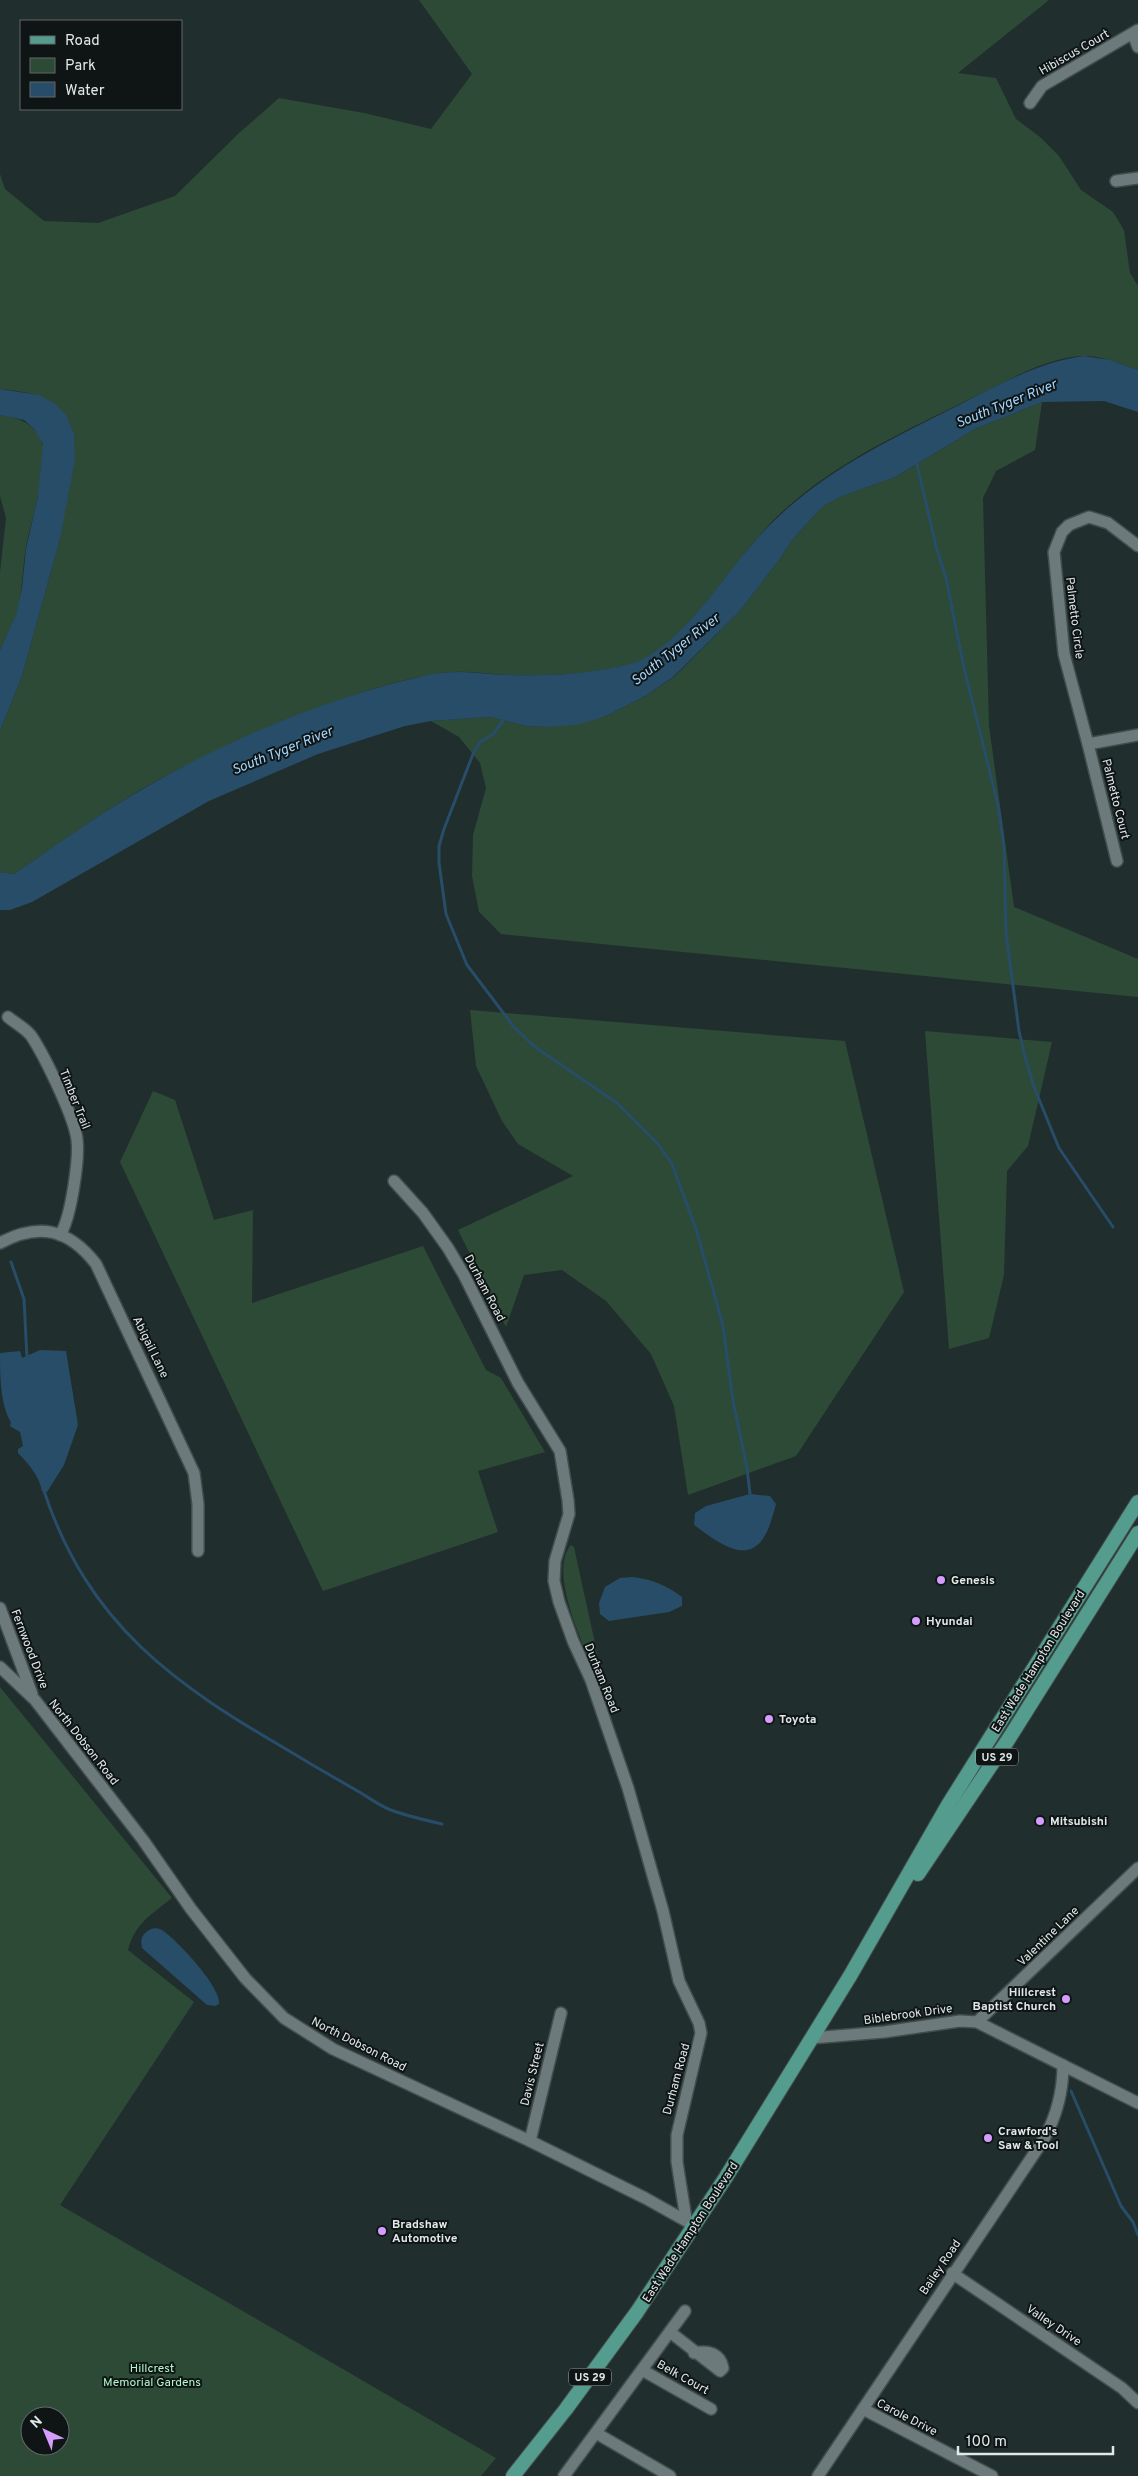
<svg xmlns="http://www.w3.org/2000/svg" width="1138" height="2476" font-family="Overpass,sans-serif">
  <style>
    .green { fill: #2d4a37; fill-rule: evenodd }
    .water { fill: #274d69 }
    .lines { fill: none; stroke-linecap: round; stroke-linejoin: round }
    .stream { stroke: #274d69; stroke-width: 3 }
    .minor-casing { stroke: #424d4d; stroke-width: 14 }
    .primary-casing { stroke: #424d4d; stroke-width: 16 }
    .minor { stroke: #6c7a7b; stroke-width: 11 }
    .primary { stroke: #549c8e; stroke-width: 14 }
    .poi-dot { fill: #d49cfb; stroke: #0f1515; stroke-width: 2 }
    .labels { text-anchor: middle; stroke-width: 4; stroke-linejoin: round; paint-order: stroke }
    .shield { fill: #0f1515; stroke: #a1a9a9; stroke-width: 1 }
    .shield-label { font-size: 11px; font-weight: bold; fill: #e0e8e8 }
    .street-label { font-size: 12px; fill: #e0e8e8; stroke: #0f1515 }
    .poi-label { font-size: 12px; font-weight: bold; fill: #e0e8e8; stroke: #0f1515; text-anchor: start }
    .park-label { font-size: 12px; fill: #b1f7c7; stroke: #0f1515 }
    .water-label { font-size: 14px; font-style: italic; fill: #a3d5fd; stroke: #0f1515 }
  </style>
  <rect width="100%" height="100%" fill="#212e2e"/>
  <g class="green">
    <path d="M 419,0 L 1049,0 L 958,73 L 996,78 L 1016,119 L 1040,137 L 1059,156 L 1081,190 L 1113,212 L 1124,230 L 1130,273 L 1138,286 L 1138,370 C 1121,364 1101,355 1082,356 C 1044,358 1008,381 974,397 C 907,430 837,461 782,512 C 736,554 699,628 646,658 C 633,665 617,668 603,670 C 571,675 538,676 506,675 C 480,673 456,669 429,675 C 380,684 335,701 289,720 C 241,739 194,760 149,785 C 102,812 59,844 14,874 L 0,872 L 0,730 L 21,679 L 60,539 L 66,416 C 45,394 29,392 0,389 L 0,174 L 5,189 L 44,221 L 98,223 L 175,196 L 238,134 L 279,98 L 364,113 L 431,129 L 472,74 Z"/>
    <path d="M 1042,402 L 1035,450 L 996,471 L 983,498 L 989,726 L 1014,907 L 1138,959 L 1138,997 L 501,934 L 479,912 L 472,876 L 473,835 L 486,788 L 480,763 L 459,737 L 431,721 L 490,717 L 526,726 L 547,727 L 604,717 L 647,695 L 674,677 L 739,612 L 779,560 L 792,540 L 822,507 L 840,497 L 895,477 L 975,429 Z"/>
    <path d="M 0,415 C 19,418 34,423 42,442 C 50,462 30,525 26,547 C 22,570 23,593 16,615 C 12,627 5,638 0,650 L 0,572 L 6,518 L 0,496 Z"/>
    <path d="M 470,1010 L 845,1041 L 904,1292 L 796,1456 L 688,1495 L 674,1406 L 651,1354 L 606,1301 L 562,1270 L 524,1275 L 506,1327 L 458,1230 L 573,1176 L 518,1144 L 502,1121 L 476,1066 Z"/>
    <path d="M 925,1031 L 1052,1042 L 1028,1146 L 1007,1171 L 1004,1275 L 989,1338 L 949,1349 Z"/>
    <path d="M 153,1091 L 175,1100 L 214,1220 L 253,1210 L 252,1303 L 423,1246 L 486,1370 L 501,1378 L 545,1452 L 478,1471 L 498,1532 L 323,1591 L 120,1162 Z"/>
    <path d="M 571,1545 L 574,1547 L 603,1680 L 603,1686 L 601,1686 C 589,1657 546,1573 571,1545 Z"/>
    <path d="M 0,1687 L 172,1898 C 151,1915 135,1923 128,1950 L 194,2002 L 60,2205 L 496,2458 L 481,2476 L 0,2476 ZM 30,2416 L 60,2416 L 60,2446 L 30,2446 Z"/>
  </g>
  <g class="water">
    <path d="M 1084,356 L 1110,360 L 1138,370 L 1138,412 L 1104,401 L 1042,402 L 975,429 L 895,477 L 840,497 L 822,507 L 792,540 L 779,560 L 739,612 L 673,677 L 647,695 L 604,717 L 576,725 L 547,727 L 526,726 L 490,717 L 431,721 L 405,726 L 318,754 L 209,801 L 32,902 L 10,910 L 0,910 L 0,872 L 14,874 C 58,844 102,812 148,786 C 231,738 335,695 428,675 C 455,669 480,674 507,675 C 538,676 569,675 600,670 C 615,668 633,665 647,657 C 696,627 725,572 764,531 C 819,473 889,440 959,405 C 1000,384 1039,362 1084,356 Z"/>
    <path d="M 0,389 L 39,395 L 54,403 L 66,415 L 74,434 L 75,459 L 60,539 L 21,679 L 0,730 L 0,650 L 16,615 L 22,588 L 26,549 L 38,496 L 43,444 L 34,429 L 24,420 L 0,415 Z"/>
    <path d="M 40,1350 L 66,1351 L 78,1425 L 64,1465 L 47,1492 L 42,1491 C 39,1476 29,1464 18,1453 L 18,1449 L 23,1446 L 20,1432 L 10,1426 L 11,1422 C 0,1405 0,1373 0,1353 L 20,1351 L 22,1358 Z"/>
    <path d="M 750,1494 L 770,1496 L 776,1504 C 773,1514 770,1528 764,1537 C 746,1567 714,1539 694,1525 L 695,1513 L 706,1506 Z"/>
    <path d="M 632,1577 C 651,1579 666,1585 682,1597 L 682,1606 L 669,1612 L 609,1621 L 600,1614 L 599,1603 L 605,1587 L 620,1578 Z"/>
    <path d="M 151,1929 C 155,1928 158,1928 162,1930 C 177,1940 221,1987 219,2004 L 215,2006 L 207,2005 L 142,1948 C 140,1938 142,1934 151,1929 Z"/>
  </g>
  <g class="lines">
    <g class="stream">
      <path d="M 917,465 L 937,550 L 946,578 L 964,668 L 998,805 L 1004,846 L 1006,933 L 1019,1031 L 1025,1057 L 1034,1087 L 1059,1148 L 1113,1227"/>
      <path d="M 503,721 L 493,734 L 480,742 L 473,754 L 444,829 L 439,846 L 439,863 L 446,914 L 467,965 L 514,1027 L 535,1047 L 617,1103 L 658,1144 L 672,1164 L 697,1232 L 723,1326 L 733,1401 L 747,1468 L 750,1494"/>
      <path d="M 11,1262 L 24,1299 L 27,1358"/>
      <path d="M 43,1488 C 88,1626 175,1685 296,1755 C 317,1768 339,1780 361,1793 C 371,1799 380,1806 391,1810 C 407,1816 425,1820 442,1824"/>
      <path d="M 1071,2091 L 1121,2206 L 1133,2222 L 1138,2235"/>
    </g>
    <defs>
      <g id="minor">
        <path d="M 1133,34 L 1138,47"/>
        <path d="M 1030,103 L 1042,86 L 1138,30"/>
        <path d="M 1116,181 L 1138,178"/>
        <path d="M 1138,546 L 1108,523 L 1089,517 L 1069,525 L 1062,532 L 1054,552 L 1064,654 L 1088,744 L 1138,735"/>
        <path d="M 1088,744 L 1117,861"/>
        <path d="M 8,1017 C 15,1023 27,1029 32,1037 C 45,1057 71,1111 76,1134 C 81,1153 71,1218 60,1235"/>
        <path d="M 394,1181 L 423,1213 L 448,1248 L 464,1275 L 518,1383 L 560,1451 L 568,1500 L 569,1514 L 555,1561 L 554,1581 L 559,1602 L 573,1641 L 591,1680 L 628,1788 L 663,1911 L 679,1981 L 699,2023 L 701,2033 L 677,2135 L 677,2162 L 686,2219"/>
        <path d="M 0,1243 C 39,1222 69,1229 96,1264 L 194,1473 L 198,1504 L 198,1551"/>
        <path d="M 0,1608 L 32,1694"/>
        <path d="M 0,1667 L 35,1700 L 143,1840 L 191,1909 L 245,1978 L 284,2018 L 333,2049 L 530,2141 L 645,2198 L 688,2222"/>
        <path d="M 977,2022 L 1138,1868"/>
        <path d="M 812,2038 L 884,2032 L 960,2021 L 977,2022 L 1138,2103"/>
        <path d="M 530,2141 L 561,2013"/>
        <path d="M 952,2273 L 1122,2388 L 1138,2403"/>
        <path d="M 670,2332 L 720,2371 L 723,2368 C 720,2353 708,2350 694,2353"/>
        <path d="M 642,2370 L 711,2409"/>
        <path d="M 863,2409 L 992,2476"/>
        <path d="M 596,2433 L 670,2476"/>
        <path d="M 564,2476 L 685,2311"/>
        <path d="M 818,2476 L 1044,2139 C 1057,2115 1063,2092 1063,2065"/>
      </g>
      <g id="primary">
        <path d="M 918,1874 L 1008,1740 L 1138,1533"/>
        <path d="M 513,2476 L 566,2409 L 637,2312 L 726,2177 L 850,1976 L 948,1805 L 1138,1502"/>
      </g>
    </defs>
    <use href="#minor" class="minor-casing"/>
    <use href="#primary" class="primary-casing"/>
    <use href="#minor" class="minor"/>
    <use href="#primary" class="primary"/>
  </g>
  <g class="poi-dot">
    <circle cx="941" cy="1580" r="5"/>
    <circle cx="916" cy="1621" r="5"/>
    <circle cx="769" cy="1719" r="5"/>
    <circle cx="1040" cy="1821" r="5"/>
    <circle cx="1066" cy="1999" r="5"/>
    <circle cx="988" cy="2138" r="5"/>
    <circle cx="382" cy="2231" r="5"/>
  </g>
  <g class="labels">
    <g class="shield">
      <rect x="976" y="1748.5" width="42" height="17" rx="4"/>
      <rect x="569" y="2368.5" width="42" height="17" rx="4"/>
    </g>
    <g class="shield-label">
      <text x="997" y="1761">US 29</text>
      <text x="590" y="2381">US 29</text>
    </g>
    <g class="street-label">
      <text transform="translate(1074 52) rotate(-30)" y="4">Hibiscus Court</text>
      <text transform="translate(1075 618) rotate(83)" y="4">Palmetto Circle</text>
      <text transform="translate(1116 799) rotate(76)" y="4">Palmetto Court</text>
      <text transform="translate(75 1099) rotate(68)" y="4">Timber Trail</text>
      <text transform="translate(485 1288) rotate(62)" y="4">Durham Road</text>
      <text transform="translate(151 1347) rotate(64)" y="4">Abigail Lane</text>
      <text transform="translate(30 1649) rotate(69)" y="4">Fernwood Drive</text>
      <text transform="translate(1038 1661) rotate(-58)" y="4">East Wade Hampton Boulevard</text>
      <text transform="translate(602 1678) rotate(68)" y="4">Durham Road</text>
      <text transform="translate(84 1742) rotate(52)" y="4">North Dobson Road</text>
      <text transform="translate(1048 1936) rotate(-44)" y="4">Valentine Lane</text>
      <text transform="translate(908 2014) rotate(-8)" y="4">Biblebrook Drive</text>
      <text transform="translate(359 2044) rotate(27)" y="4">North Dobson Road</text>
      <text transform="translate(532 2074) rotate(-76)" y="4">Davis Street</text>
      <text transform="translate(676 2079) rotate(-75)" y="4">Durham Road</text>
      <text transform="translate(690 2232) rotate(-57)" y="4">East Wade Hampton Boulevard</text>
      <text transform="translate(940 2267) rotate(-56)" y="4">Bailey Road</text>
      <text transform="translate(1054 2325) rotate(34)" y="4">Valley Drive</text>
      <text transform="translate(683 2377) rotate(29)" y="4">Belk Court</text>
      <text transform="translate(907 2417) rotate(27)" y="4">Carole Drive</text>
    </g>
    <g class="poi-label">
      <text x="951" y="1584">Genesis</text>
      <text x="926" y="1625">Hyundai</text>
      <text x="779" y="1723">Toyota</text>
      <text x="1050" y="1825">Mitsubishi</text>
      <text x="1056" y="1996" text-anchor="end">Hillcrest<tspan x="1056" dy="14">Baptist Church</tspan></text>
      <text x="998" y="2135">Crawford's<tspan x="998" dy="14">Saw &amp; Tool</tspan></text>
      <text x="392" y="2228">Bradshaw<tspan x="392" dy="14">Automotive</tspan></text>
    </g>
    <g class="park-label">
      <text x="152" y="2372">Hillcrest<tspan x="152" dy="14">Memorial Gardens</tspan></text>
    </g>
    <g class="water-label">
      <text transform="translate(1006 403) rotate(-22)" y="5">South Tyger River</text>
      <text transform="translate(675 649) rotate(-38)" y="5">South Tyger River</text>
      <text transform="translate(282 750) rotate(-22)" y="5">South Tyger River</text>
    </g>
  </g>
  <rect x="20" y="20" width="162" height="90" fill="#0f1515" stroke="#636969"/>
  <rect x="30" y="36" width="25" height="8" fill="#549c8e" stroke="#636969"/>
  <text x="65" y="45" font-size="15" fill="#e0e8e8">Road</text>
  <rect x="30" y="58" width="25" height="15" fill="#2d4a37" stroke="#636969"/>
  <text x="65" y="70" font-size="15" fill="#e0e8e8">Park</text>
  <rect x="30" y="82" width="25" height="15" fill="#274d69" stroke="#636969"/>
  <text x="65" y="95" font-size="15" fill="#e0e8e8">Water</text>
  <g transform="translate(45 2431) rotate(316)"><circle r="24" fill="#0f1515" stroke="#636969"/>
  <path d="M0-4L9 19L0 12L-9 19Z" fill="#d49cfb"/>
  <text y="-8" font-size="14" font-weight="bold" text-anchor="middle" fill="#e0e8e8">N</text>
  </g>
  <path d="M958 2446v8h155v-8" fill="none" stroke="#e0e8e8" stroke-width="2.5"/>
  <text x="966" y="2446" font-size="15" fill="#e0e8e8" stroke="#0f1515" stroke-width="4" paint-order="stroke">100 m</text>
</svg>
